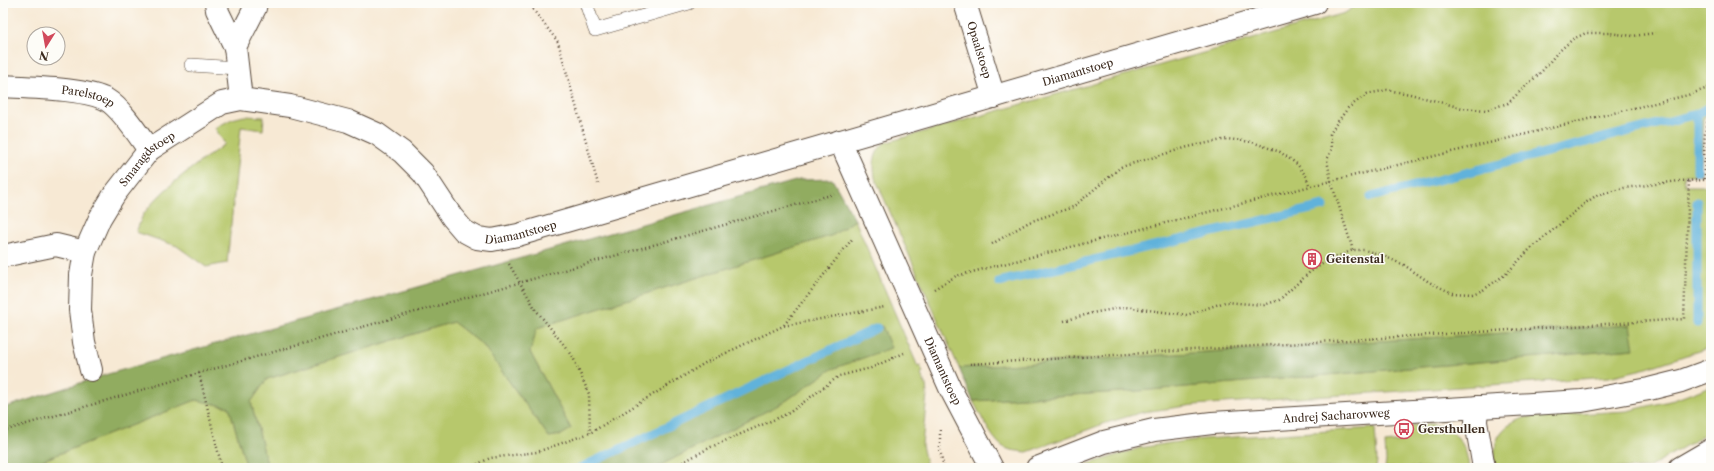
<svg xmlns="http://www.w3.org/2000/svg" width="1714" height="471" font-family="'Libre Caslon Text',serif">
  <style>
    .green { fill: #b7c86c; stroke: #797945 }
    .forest { fill: #91ac60; stroke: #666b3f }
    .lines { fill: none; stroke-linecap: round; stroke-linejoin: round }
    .stream { stroke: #60b2db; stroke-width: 9 }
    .lane-casing { stroke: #574739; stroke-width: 14 }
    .street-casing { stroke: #574739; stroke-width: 24 }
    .secondary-casing { stroke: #574739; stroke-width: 24 }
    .path { stroke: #574739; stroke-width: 2.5; stroke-dasharray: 1 3; stroke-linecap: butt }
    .lane { stroke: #fff; stroke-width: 13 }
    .street { stroke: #fff; stroke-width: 22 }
    .secondary { stroke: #fff; stroke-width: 22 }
    .labels { text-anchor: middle; stroke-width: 3; stroke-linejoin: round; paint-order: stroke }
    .street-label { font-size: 11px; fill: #3b2a1e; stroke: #fdfcf7 }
    .poi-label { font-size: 11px; font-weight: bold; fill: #3b2a1e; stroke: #fdfcf7; text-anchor: start }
  </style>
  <rect width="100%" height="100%" fill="#fdfcf7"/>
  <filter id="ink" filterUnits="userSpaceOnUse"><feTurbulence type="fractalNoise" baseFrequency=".025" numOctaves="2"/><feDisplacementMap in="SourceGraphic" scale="8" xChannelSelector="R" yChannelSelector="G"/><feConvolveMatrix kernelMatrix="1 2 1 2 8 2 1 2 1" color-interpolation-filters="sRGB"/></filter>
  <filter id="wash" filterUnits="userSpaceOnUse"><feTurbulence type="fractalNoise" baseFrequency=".012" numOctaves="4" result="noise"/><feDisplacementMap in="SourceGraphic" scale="16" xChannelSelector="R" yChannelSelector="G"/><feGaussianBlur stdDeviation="0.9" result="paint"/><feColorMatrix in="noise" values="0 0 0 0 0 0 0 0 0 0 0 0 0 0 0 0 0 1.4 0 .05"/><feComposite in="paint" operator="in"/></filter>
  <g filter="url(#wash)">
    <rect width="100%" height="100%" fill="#f7e9d4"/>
    <g class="green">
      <path d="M 1360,3 L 1711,3 L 1711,109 L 1703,119 L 1701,175 L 1684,175 L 1685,186 L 1711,186 L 1711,347 L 1647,368 L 1609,377 L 1194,405 L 1143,412 L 1106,423 L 1027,452 C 1019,451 1009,451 1002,446 C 991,438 980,414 973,401 L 1138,391 L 1633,349 L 1630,325 L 959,368 L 875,178 C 873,163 873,155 884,143 L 1345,13 Z"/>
      <path d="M 244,116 L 264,117 L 263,130 L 241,127 L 227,263 L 206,267 L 177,246 L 136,232 C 139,226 141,217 145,212 C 166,185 197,164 225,144 L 215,128 L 232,119 Z"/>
      <path d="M 855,220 L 918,367 L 920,366 L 923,373 L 921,375 L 926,385 L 927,394 L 922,445 L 927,468 L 655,468 L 784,402 L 832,369 L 890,348 L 882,326 L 589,468 L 268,468 L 251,402 L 267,379 L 453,322 L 483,345 L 549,437 L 561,435 L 571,429 L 530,352 L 536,328 L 833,235 Z"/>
      <path d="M 1711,386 L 1711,431 L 1648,468 L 1496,468 C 1491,440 1500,425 1527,417 L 1627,411 L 1674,400 Z"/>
      <path d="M 196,400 L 229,407 L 247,468 L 23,468 Z"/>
      <path d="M 1431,424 C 1457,429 1466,443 1469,468 L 1385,468 L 1386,461 L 1385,443 L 1405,441 L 1404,426 Z"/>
      <path d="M 1375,428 L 1377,461 L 1376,468 L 1076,468 L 1140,448 L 1170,443 L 1204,439 Z"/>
    </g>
    <g class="forest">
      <path d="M 832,179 L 855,220 L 833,235 L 537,328 L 530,352 L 571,429 L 561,435 L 549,437 L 483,345 L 453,322 L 267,379 L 251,402 L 268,468 L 247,468 L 229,407 L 196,400 L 23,468 L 3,468 L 3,408 L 108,374 L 799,180 Z"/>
      <path d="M 1630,325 L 1634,349 L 1138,391 L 973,401 L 959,368 Z"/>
      <path d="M 882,326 L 891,348 L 832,369 L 784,402 L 655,468 L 589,468 Z"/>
    </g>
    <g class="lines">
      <g class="stream">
        <path d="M 1697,171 L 1697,114"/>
        <path d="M 1371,197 L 1697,114 L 1711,106"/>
        <path d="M 1697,202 L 1697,323"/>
        <path d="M 999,282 L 1324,206"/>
        <path d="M 580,468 L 877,328"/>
      </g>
    </g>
  </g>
  <g filter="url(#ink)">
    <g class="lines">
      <defs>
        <g id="lane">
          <path d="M 586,3 L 595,30 L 689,3"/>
          <path d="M 191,65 L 237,68"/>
        </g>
        <g id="street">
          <path d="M 216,3 L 217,10 L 235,47 L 241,99"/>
          <path id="s1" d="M 965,3 L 994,97"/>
          <path d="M 235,47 L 255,8 L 256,3"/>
          <path id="s2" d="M 3,86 C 30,88 85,88 107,100 C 122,109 139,136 149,150"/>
          <path id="s3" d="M 840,141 L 951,390 L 992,468"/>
          <path d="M 3,256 L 56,245 L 85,252"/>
          <path id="s4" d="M 91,370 L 84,342 L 80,310 L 81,275 L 85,252 L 100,218 L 114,195 L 149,150 L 222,103 L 241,99 L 290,106 L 348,121 L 377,134 L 402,152 L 423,173 L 452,217 L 464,231 L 477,238 L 492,240 L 518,235 L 1315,3"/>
          <path d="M 1477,407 L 1476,422 L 1484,468"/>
          <path d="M 1680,468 L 1711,450"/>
        </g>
        <g id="secondary">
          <path id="s5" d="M 1037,468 L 1104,442 L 1154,430 L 1212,423 L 1582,401 L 1649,389 L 1681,381 L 1711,370"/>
        </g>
      </defs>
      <use href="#lane" class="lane-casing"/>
      <use href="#street" class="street-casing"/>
      <use href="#secondary" class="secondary-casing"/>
      <g class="path">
        <path d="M 528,3 L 558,42 L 598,184"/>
        <path d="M 1711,115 C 1701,129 1705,162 1705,180 L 1711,180"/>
        <path d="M 992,244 L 1029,222 L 1073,207 L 1121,167 L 1188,147 L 1227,139 L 1252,142 L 1280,152 L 1297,164 L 1306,176 L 1310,187"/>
        <path d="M 1353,250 L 1331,181 L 1327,160 L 1332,148 L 1330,134 L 1336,124 L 1348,108 L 1367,94 L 1387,90 L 1410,94 L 1462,108 L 1486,110 L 1508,103 L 1543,70 L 1557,53 L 1573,39 L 1586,33 L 1609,33 L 1633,36 L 1655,33"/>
        <path d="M 509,264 L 536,310 L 572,355 L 589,394 L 590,433"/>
        <path d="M 934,289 L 956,276 L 1331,181 L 1688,95 L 1711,87"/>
        <path d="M 1064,321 L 1092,313 L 1125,307 L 1187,315 L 1225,302 L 1264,305 L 1279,300 L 1310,272 L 1327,261 L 1353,250 L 1364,250 L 1379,254 L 1404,265 L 1429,282 L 1452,293 L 1472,294 L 1483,290 L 1506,274 L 1529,250 L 1584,204 L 1597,195 L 1624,188 L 1679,181 L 1705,180"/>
        <path d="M 784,325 L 853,238"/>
        <path d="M 970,364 L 1684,319 L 1689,180"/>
        <path d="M 199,373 L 222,468"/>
        <path d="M 940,430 L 940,450 L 944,468"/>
        <path d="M 3,431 L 199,373 L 834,194"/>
        <path d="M 470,468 L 490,458 L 537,452 L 590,433 L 705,363 L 783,326 L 885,307"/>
        <path d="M 672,468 L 711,447 L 789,413 L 839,376 L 871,368 L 904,353"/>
      </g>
      <use href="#lane" class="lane"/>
      <use href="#street" class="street"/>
      <use href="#secondary" class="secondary"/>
    </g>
  </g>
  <defs>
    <symbol id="building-ring" viewBox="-11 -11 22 22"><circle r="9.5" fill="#fdfcf7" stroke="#d1495b" stroke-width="1.5"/><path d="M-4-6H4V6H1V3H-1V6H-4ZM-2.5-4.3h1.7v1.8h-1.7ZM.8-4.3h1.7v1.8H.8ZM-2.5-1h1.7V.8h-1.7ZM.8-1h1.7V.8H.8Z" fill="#d1495b"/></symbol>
    <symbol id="bus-ring" viewBox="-11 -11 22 22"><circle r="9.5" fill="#fdfcf7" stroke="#d1495b" stroke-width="1.5"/><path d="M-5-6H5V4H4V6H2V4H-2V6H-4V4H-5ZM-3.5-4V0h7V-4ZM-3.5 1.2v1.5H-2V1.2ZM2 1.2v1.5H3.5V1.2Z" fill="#d1495b"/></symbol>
  </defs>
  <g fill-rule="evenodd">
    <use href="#building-ring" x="1301" y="248" width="22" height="22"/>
    <use href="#bus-ring" x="1393" y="418" width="22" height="22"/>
  </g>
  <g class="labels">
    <g class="street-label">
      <text dy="4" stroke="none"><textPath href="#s1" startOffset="49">Opaalstoep</textPath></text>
      <text dy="4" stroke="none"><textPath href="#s4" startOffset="1259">Diamantstoep</textPath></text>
      <text dy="4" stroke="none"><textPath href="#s2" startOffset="86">Parelstoep</textPath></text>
      <text dy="4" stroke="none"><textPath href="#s4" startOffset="233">Smaragdstoep</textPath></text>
      <text dy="4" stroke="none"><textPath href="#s4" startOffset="679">Diamantstoep</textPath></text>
      <text dy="4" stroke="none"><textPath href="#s3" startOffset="252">Diamantstoep</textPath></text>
      <text dy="4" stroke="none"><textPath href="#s5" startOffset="306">Andrej Sacharovweg</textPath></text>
    </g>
    <g class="poi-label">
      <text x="1326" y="263">Geitenstal</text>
      <text x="1418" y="433">Gersthullen</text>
    </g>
  </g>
  <rect width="1714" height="471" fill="none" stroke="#fdfcf7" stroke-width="16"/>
  <g transform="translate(46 46) rotate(191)"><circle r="19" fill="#fdfcf7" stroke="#afa8a0"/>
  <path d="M0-3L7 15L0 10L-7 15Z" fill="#d1495b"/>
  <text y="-6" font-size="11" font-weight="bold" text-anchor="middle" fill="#3b2a1e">N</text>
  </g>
</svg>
